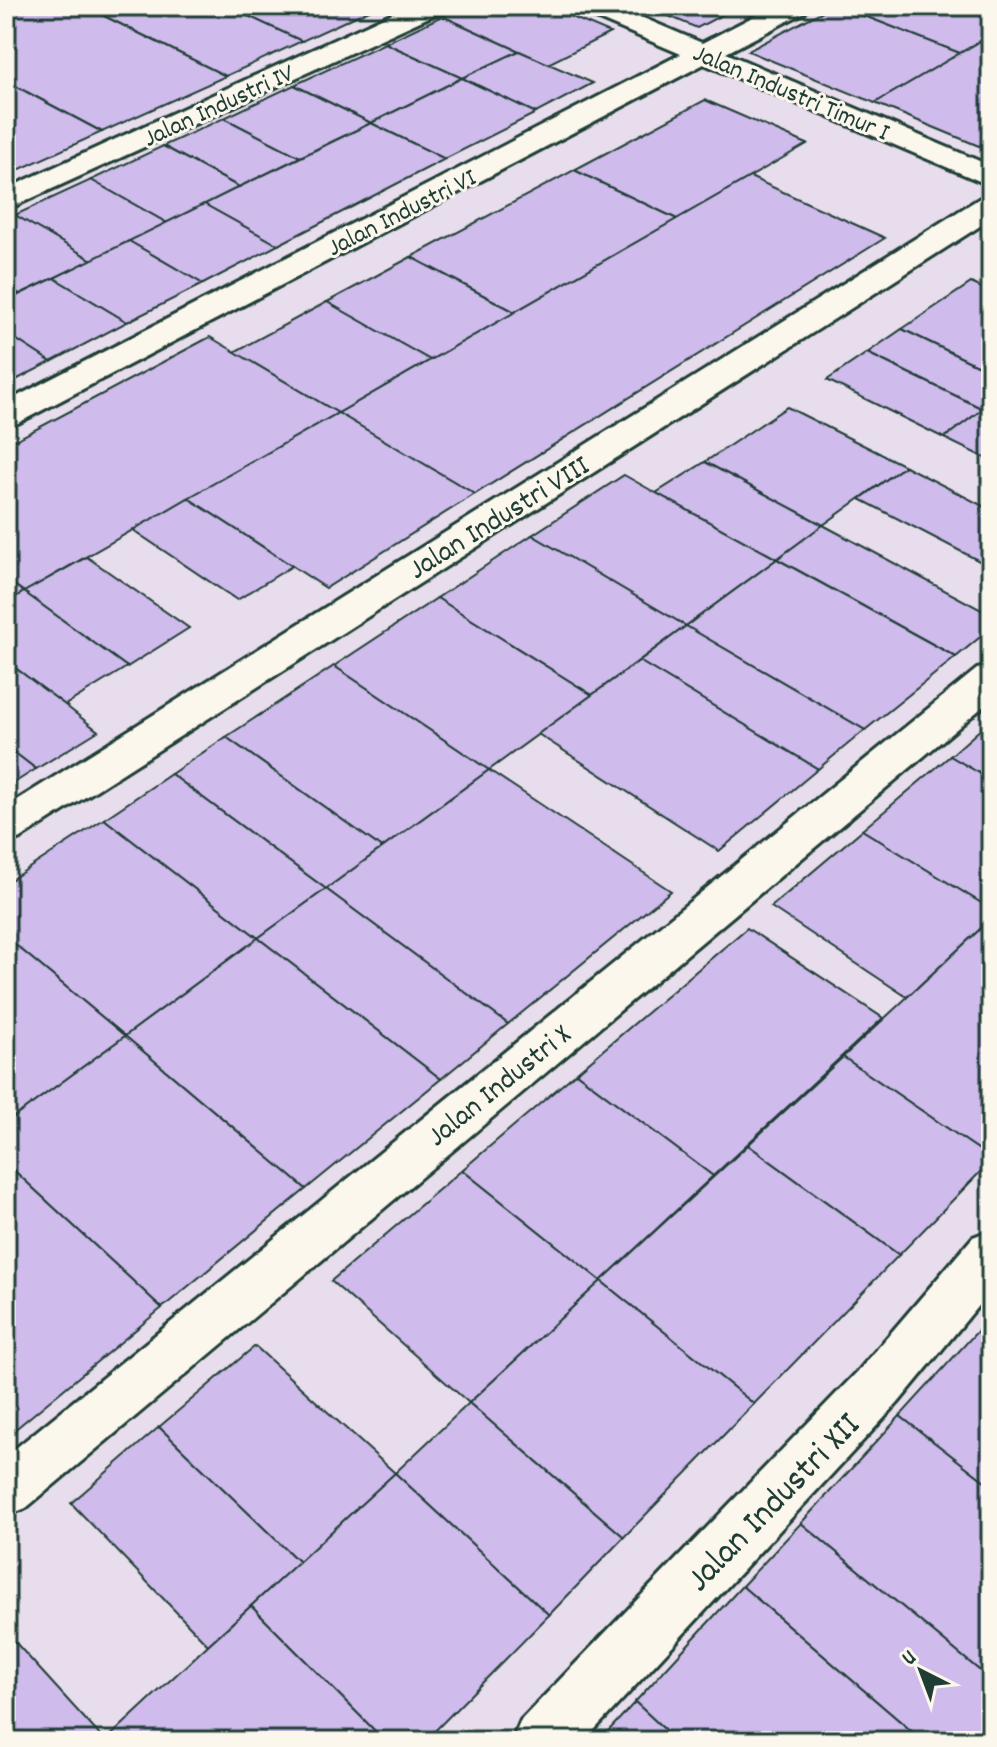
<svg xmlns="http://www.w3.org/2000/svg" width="997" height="1747" font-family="Dekko,sans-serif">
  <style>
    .built { fill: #e8ddec }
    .building { fill: #cfbbec; stroke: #1f3d34; stroke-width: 2 }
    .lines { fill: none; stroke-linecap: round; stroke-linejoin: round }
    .minor-casing { stroke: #1f3d34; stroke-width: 6 }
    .minor { fill: #fbf7ec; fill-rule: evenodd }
    .labels { text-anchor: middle; stroke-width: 6; stroke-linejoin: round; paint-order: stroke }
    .far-street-label { font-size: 26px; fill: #1f3d34; stroke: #fbf7ec }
    .street-label { font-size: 30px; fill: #1f3d34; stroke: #fbf7ec }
    .near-street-label { font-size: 36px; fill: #1f3d34; stroke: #fbf7ec }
  </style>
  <rect width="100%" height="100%" fill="#f2ebec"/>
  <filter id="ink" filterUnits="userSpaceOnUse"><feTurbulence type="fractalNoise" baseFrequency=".0125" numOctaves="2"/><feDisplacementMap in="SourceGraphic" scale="16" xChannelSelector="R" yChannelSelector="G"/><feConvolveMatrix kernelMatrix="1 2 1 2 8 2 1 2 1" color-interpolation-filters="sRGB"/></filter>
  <g filter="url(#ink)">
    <rect class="built" x="6" y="6" width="985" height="1735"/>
    <g class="building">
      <path d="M 6,6 L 84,6 L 226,76 L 102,132 L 6,81 Z"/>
      <path d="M 84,6 L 227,6 L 302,41 L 226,76 Z"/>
      <path d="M 227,6 L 378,6 L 302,41 Z"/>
      <path d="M 464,6 L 546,6 L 610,33 L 548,64 L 442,16 Z"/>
      <path d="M 645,6 L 739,6 L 697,28 Z"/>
      <path d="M 832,6 L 839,6 L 960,53 L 875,103 L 748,51 Z"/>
      <path d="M 839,6 L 991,6 L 991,35 L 960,53 Z"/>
      <path d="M 442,16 L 519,51 L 462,78 L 385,43 Z"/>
      <path d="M 991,35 L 991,138 L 979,146 L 875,103 Z"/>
      <path d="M 385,43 L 462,78 L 371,123 L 294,85 Z"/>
      <path d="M 519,51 L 593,83 L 536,113 L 462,78 Z"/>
      <path d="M 462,78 L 536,113 L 445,159 L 371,123 Z"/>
      <path d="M 6,81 L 102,132 L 16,171 L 6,166 Z"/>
      <path d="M 294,85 L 371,123 L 300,157 L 224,118 Z"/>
      <path d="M 705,100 L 807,144 L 677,219 L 574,170 Z"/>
      <path d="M 224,118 L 300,157 L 239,187 L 163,146 Z"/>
      <path d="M 371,123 L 445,159 L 278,245 L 204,204 Z"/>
      <path d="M 163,146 L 239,187 L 167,223 L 91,180 Z"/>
      <path d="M 574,170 L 677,219 L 515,312 L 411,257 Z"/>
      <path d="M 750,177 L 885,238 L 475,494 L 338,413 Z"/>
      <path d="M 91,180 L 167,223 L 92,260 L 15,215 Z"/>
      <path d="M 204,204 L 278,245 L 203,284 L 129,241 Z"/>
      <path d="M 15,215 L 92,260 L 20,294 L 6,286 L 6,220 Z"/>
      <path d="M 129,241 L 203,284 L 127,322 L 54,278 Z"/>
      <path d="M 411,257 L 515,312 L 430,360 L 327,302 Z"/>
      <path d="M 54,278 L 127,322 L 51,362 L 6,333 L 6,301 Z"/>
      <path d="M 971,283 L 991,292 L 991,372 L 902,329 Z"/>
      <path d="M 327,302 L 430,360 L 338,413 L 234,352 Z"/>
      <path d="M 902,329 L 991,372 L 991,403 L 983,409 L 867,353 Z"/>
      <path d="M 6,333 L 51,362 L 6,385 Z"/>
      <path d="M 210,337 L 338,413 L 24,592 L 6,579 L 6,445 Z"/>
      <path d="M 867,353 L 983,409 L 944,438 L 827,380 Z"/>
      <path d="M 787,407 L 905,466 L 823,525 L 705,462 Z"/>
      <path d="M 983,409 L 991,413 L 991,461 L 944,438 Z"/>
      <path d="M 338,413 L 475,494 L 326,588 L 188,498 Z"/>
      <path d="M 705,462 L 823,525 L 777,559 L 656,493 Z"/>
      <path d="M 905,466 L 991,510 L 991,567 L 860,499 Z"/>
      <path d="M 624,475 L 656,493 L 777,559 L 686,626 L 532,535 Z"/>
      <path d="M 188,498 L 292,566 L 237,600 L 133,530 Z"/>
      <path d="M 823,525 L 991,615 L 991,628 L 956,657 L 777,559 Z"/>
      <path d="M 532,535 L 686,626 L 592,695 L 437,598 Z"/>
      <path d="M 87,557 L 189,628 L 127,667 L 24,592 Z"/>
      <path d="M 777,559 L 956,657 L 865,730 L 686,626 Z"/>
      <path d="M 6,579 L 24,592 L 6,603 Z"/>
      <path d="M 24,592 L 127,667 L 65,705 L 6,661 L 6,603 Z"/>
      <path d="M 437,598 L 592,695 L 489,770 L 334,666 Z"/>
      <path d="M 686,626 L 865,730 L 818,769 L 639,661 Z"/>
      <path d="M 6,661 L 65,705 L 98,731 L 36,769 L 6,746 Z"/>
      <path d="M 639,661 L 818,769 L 719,851 L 538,734 Z"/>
      <path d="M 334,666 L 489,770 L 382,848 L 226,737 Z"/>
      <path d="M 991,720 L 991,780 L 950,756 Z"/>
      <path d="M 226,737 L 382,848 L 326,889 L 171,774 Z"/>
      <path d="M 6,746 L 36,769 L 6,788 Z"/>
      <path d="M 950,756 L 991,780 L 991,909 L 862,830 Z"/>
      <path d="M 489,770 L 671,891 L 508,1024 L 326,889 Z"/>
      <path d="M 171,774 L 326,889 L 258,938 L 104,819 Z"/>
      <path d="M 104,819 L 258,938 L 125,1036 L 6,937 L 6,883 Z"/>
      <path d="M 862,830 L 991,909 L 991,919 L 907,997 L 771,907 Z"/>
      <path d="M 326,889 L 508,1024 L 441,1079 L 258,938 Z"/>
      <path d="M 991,919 L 991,1158 L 843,1057 Z"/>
      <path d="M 747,928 L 883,1018 L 713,1176 L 576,1073 Z"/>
      <path d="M 6,937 L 125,1036 L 6,1123 Z"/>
      <path d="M 258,938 L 441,1079 L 306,1189 L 125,1036 Z"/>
      <path d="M 125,1036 L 306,1189 L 162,1308 L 6,1163 L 6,1123 Z"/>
      <path d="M 843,1057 L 991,1158 L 991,1161 L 899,1255 L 748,1145 Z"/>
      <path d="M 576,1073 L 713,1176 L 601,1281 L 462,1170 Z"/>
      <path d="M 748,1145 L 899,1255 L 754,1404 L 601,1281 Z"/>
      <path d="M 6,1163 L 162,1308 L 12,1432 L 6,1426 Z"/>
      <path d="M 462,1170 L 601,1281 L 469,1403 L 331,1281 Z"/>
      <path d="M 601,1281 L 754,1404 L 624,1537 L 469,1403 Z"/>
      <path d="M 991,1316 L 991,1486 L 900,1416 Z"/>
      <path d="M 255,1346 L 395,1473 L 299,1562 L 159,1427 Z"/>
      <path d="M 469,1403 L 624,1537 L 549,1615 L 395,1473 Z"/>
      <path d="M 900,1416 L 991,1486 L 991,1680 L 801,1523 Z"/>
      <path d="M 159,1427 L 299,1562 L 208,1645 L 71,1503 Z"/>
      <path d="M 395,1473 L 549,1615 L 425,1741 L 385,1741 L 251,1606 Z"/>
      <path d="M 801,1523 L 991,1680 L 991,1741 L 923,1741 L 742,1586 Z"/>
      <path d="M 742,1586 L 923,1741 L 677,1741 L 635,1702 Z"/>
      <path d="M 251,1606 L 385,1741 L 105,1741 L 208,1645 Z"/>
      <path d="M 6,1632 L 105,1741 L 6,1741 Z"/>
      <path d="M 635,1702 L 677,1741 L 599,1741 Z"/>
    </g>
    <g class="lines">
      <defs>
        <g id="minor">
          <path d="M 408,6 L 444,6 L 440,12 L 6,210 L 6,189 Z"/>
          <path d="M 578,6 L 615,6 L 702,43 L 774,6 L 809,6 L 805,12 L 726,53 L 991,166 L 991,186 L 704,64 L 18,423 L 6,427 L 6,402 L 681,54 L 582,12 Z"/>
          <path d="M 991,196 L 991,219 L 21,838 L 6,842 L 6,807 L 980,198 Z"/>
          <path d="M 991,666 L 991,700 L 26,1508 L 6,1516 L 6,1456 L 977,669 Z"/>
          <path d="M 991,1230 L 991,1290 L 898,1403 L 584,1741 L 512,1741 L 521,1720 L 860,1369 L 973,1237 Z"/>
        </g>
      </defs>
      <use href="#minor" class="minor-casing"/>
      <use href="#minor" class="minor"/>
    </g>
  </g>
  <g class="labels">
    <g class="far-street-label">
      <text transform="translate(792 91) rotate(23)" y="9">Jalan Industri Timur I</text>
      <text transform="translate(218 104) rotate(-25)" y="9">Jalan Industri IV</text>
      <text transform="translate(401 211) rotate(-27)" y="9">Jalan Industri VI</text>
    </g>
    <g class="street-label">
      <text transform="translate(498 516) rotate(-32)" y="10">Jalan Industri VIII</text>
      <text transform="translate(498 1084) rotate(-39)" y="10">Jalan Industri X</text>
    </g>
    <g class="near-street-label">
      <text transform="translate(771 1500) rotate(-46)" y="13">Jalan Industri XII</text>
    </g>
  </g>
  <rect width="997" height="1747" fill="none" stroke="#fbf7ec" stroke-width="32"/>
  <rect x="16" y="16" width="965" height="1715" fill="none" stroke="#1f3d34" stroke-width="3" filter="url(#ink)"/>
  <g transform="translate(921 1671) rotate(318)" stroke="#fbf7ec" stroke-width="6" paint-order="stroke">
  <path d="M0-6L14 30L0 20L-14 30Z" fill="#1f3d34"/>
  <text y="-12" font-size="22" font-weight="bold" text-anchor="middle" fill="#1f3d34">U</text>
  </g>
</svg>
